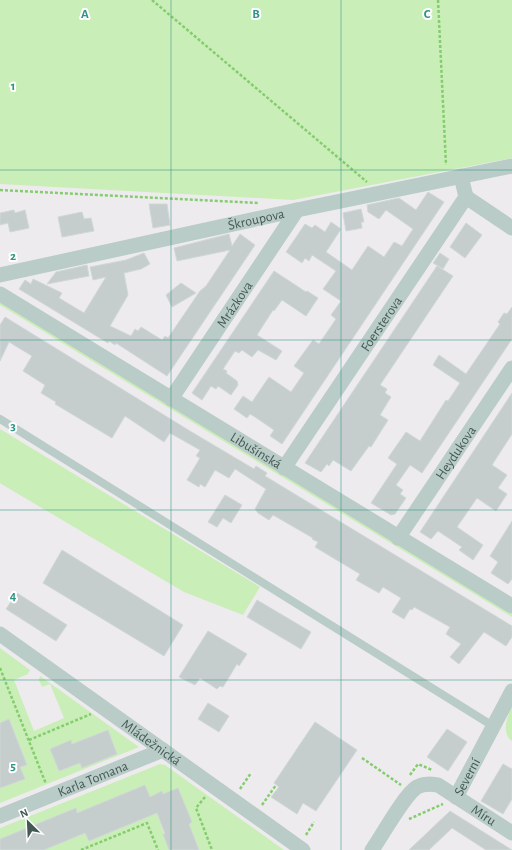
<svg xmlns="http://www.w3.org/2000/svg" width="512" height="850" font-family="'Alegreya Sans',sans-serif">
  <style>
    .green { fill: #caeeb7; fill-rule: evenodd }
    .building { fill: #c5cecd; stroke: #cfd8d7 }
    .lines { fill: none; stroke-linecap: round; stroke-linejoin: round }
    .path { stroke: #84cd6f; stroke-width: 2.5; stroke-dasharray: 3 2; stroke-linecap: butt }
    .lane { stroke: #b9ccc7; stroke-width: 8 }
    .street { stroke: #b9ccc7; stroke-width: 15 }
    .grid { fill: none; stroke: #2f9583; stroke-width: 1; stroke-opacity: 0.55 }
    .labels { text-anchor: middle; stroke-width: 4; stroke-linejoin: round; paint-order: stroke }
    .street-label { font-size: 14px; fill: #445954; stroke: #fff }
    .grid-label { font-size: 13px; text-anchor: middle; font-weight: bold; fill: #2f9583; stroke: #fff; stroke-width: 4; stroke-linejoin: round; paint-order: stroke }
  </style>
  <rect width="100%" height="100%" fill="#eeebee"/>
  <g class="green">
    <path d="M 0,0 L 512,0 L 512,158 L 293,200 L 0,184 Z"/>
    <path d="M 0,302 L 512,613 L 512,617 L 0,305 Z"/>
    <path d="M 0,429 L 260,587 L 243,615 L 184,592 L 3,485 L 0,483 Z"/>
    <path d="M 0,648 L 30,670 L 28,674 L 14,680 L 34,731 L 64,718 L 50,684 L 42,687 L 39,680 L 40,676 L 139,747 L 0,803 L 0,788 L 25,779 L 20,767 L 27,765 L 9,719 L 0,723 ZM 108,730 L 117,753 L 82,768 L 80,763 L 59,771 L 50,749 L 71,740 L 72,744 Z"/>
    <path d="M 512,706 L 512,741 C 501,734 507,716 512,706 Z"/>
    <path d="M 160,764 L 165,765 L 284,850 L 199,850 L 189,824 L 162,792 L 150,797 L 145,785 L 77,813 L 75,809 L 0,839 L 0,828 Z"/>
    <path d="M 157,813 L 169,850 L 44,850 L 85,833 L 89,841 Z"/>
  </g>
  <g class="building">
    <path d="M 428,192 L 444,202 L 282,444 L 270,436 L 274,430 L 255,417 L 250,414 L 247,418 L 234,409 L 243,396 L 252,402 L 269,377 L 291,392 L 304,373 L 294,366 L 313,340 L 319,344 L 336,319 L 331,315 L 341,301 L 323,289 L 336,271 L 312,255 L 309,261 L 305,258 L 302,263 L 286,252 L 305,224 L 312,228 L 315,225 L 325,232 L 331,222 L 341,229 L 326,252 L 352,270 L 368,246 L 384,257 L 394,242 L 402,246 L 413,229 L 386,210 L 379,219 L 368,212 L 367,205 L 399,198 L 416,210 Z"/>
    <path d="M 149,204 L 167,204 L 170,225 L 153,228 Z"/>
    <path d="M 361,209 L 364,222 L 361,222 L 362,228 L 346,231 L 343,213 Z"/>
    <path d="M 14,210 L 15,213 L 25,210 L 29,228 L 10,232 L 8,223 L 0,225 L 0,213 Z"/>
    <path d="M 82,212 L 84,219 L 91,218 L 94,231 L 62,237 L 58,217 Z"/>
    <path d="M 466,223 L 482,235 L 465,258 L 450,247 Z"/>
    <path d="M 229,234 L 232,246 L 240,234 L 255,245 L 167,376 L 116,343 L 115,345 L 109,341 L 108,343 L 19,289 L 25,280 L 31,284 L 33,279 L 62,293 L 59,298 L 84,313 L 106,277 L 93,280 L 90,267 L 126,260 L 144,253 L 150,264 L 141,269 L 124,273 L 128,295 L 110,326 L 131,336 L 135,329 L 138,331 L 141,327 L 162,340 L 165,336 L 168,338 L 200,291 L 206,286 L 230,250 L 177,261 L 174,248 Z"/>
    <path d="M 440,253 L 449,259 L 443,269 L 433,263 Z"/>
    <path d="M 87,265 L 89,276 L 47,284 L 56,272 Z"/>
    <path d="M 437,266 L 453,276 L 380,385 L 387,389 L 385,393 L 391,397 L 380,415 L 388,420 L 371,447 L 369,446 L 351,471 L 333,460 L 329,466 L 327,464 L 321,472 L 305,463 Z"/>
    <path d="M 274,271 L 306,292 L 307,291 L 318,298 L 306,316 L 282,300 L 274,311 L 273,310 L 257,335 L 282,351 L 276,360 L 258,350 L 252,357 L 242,350 L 239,353 L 235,351 L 223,369 L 227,371 L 226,373 L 237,381 L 238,385 L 231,395 L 218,386 L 216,389 L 211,386 L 202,400 L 192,393 Z"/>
    <path d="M 181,283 L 196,293 L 172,307 L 166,295 Z"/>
    <path d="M 512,307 L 512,339 L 422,473 L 410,465 L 396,485 L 403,490 L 400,494 L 406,498 L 395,514 L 391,515 L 371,503 L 397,464 L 388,458 L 406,432 L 420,441 L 446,400 L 448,401 L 460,383 L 433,365 L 439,355 L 466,374 L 500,324 L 498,322 L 504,313 L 507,314 Z"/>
    <path d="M 5,317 L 190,431 L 254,469 L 256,466 L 267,473 L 265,476 L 512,626 L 512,637 L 506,646 L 484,632 L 459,664 L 450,657 L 461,644 L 446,634 L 450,627 L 414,607 L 412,610 L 410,609 L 404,619 L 392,612 L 401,598 L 383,587 L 379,593 L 356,580 L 360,574 L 315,547 L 318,542 L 312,539 L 313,538 L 273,515 L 269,520 L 258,513 L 255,509 L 266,489 L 235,469 L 229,478 L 215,470 L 205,487 L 200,484 L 199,487 L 187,480 L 200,458 L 196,456 L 200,450 L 170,433 L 164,442 L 125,416 L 112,438 L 55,404 L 56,402 L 41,393 L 45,385 L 23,371 L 32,356 L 9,342 L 0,361 L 0,325 Z"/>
    <path d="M 512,393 L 512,434 L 492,465 L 507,475 L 498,488 L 507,494 L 496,511 L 477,498 L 457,527 L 483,545 L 473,560 L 459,550 L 462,547 L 438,531 L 431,539 L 420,532 Z"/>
    <path d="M 225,495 L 242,505 L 231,523 L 223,518 L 217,527 L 208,522 Z"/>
    <path d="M 512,521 L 512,579 L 508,584 L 491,573 L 498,562 L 490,556 Z"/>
    <path d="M 62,550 L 183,625 L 164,656 L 43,583 Z"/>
    <path d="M 17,593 L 67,625 L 56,641 L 6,609 Z"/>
    <path d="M 257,600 L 311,632 L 301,649 L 247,617 Z"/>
    <path d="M 208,631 L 247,654 L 239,666 L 237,664 L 223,687 L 220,686 L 217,689 L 200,678 L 195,685 L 179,677 Z"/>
    <path d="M 208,703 L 229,716 L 219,732 L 198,719 Z"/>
    <path d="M 9,719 L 27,765 L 20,767 L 25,779 L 0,788 L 0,723 Z"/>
    <path d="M 315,722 L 357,750 L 316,811 L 303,803 L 297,814 L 271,797 L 279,787 L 274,783 Z"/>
    <path d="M 447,729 L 467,742 L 448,771 L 427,757 Z"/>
    <path d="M 108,730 L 117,754 L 82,768 L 80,763 L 59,771 L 50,749 L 71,740 L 72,744 Z"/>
    <path d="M 503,764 L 512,769 L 512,799 L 503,814 L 481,801 Z"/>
    <path d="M 145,785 L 150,797 L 162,791 L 163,794 L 178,788 L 192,822 L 189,824 L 199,850 L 169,850 L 163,834 L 165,834 L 157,813 L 89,841 L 85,833 L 44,850 L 0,850 L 0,839 L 76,808 L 77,813 Z"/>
    <path d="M 450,811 L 512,850 L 486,850 L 452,828 L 429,850 L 409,850 Z"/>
  </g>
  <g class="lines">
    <g class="path">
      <path d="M 152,0 L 367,182"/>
      <path d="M 438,0 L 446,165"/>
      <path d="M 0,190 L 259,203"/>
      <path d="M 0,668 L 46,784"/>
      <path d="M 29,740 L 91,714"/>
      <path d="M 362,758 L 401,785"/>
      <path d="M 410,775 L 418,764 L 432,770"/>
      <path d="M 240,789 L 251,773"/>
      <path d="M 205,797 L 196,808 L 212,850"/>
      <path d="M 262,805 L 276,785"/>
      <path d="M 409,819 L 443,804"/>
      <path d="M 306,835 L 314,822"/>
      <path d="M 81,850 L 147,823 L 158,850"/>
    </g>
    <path class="lane" d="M 0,419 L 493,726"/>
    <g class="street">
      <path d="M 466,197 L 512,228"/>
      <path id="s1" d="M 0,275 L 297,210 L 512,166"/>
      <path id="s2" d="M 0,294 L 512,606"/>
      <path id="s3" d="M 171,399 L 297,210"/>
      <path id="s4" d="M 284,468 L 466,197 L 461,176"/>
      <path id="s5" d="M 398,538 L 512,368"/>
      <path id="s6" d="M 0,634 L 303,850"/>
      <path id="s7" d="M 456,797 L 512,691"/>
      <path id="s8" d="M 0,816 L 163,750"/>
      <path id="s9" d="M 372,850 C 382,836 404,795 417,787 C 424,783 431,784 438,785 L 512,833"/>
    </g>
  </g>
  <path class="grid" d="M 171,0 L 171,850M 341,0 L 341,850M 0,170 L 512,170M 0,340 L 512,340M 0,510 L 512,510M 0,680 L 512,680"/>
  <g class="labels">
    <g class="street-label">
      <text dy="5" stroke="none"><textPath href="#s1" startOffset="262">Škroupova</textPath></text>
      <text dy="5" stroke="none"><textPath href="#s3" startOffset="114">Mrázkova</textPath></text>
      <text dy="5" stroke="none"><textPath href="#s4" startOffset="174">Foersterova</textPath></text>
      <text dy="5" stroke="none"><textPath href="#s2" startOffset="300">Libušínská</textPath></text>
      <text dy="5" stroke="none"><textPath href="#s5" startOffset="103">Heydukova</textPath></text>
      <text dy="5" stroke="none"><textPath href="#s6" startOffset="186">Mládežnická</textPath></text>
      <text dy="5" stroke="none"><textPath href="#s7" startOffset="23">Severní</textPath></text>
      <text dy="5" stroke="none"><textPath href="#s8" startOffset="100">Karla Tomana</textPath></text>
      <text dy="5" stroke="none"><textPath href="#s9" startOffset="154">Míru</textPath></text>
    </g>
  </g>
  <g class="grid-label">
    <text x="85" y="18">A</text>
    <text x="256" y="18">B</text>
    <text x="427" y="18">C</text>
    <text x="13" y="90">1</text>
    <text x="13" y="260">2</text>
    <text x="13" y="430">3</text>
    <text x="13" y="600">4</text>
    <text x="13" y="770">5</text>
  </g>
  <g transform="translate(28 822) rotate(336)" stroke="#ffffff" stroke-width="3" paint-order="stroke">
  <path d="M0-3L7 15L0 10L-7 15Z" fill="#445954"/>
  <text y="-6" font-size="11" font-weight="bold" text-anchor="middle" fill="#445954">N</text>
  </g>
</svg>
